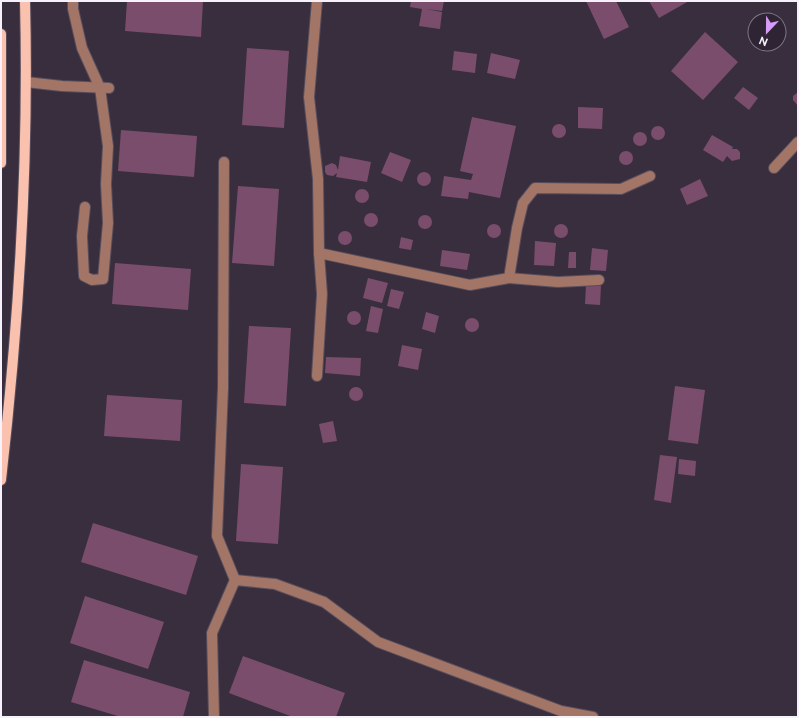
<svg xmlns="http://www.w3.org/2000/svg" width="799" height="718" font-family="Raleway,sans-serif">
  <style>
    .building { fill: #7b4d6c }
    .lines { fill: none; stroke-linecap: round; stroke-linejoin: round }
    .minor-casing { stroke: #574d5c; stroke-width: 12 }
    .major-casing { stroke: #574d5c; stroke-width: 12 }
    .minor { stroke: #a27566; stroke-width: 10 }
    .major { stroke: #f9c1ae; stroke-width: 10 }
  </style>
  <rect width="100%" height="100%" fill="#382e3e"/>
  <g class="building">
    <path d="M 127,1 L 203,1 L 201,37 L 125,31 Z"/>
    <path d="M 411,1 L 444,1 L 442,11 L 426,9 L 442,12 L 440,29 L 419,26 L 422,9 L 410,7 Z"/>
    <path d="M 586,1 L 616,1 L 629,27 L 604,39 Z"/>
    <path d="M 649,1 L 689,1 L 659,18 Z"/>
    <path d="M 705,32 L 738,62 L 703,100 L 671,71 Z"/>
    <path d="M 247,48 L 289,51 L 284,128 L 242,125 Z"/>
    <path d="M 454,51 L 477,54 L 475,73 L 452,70 Z"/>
    <path d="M 491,53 L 520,60 L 515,79 L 487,73 Z"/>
    <path d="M 743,87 L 758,98 L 749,110 L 734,98 Z"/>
    <path d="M 798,92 L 798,106 L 793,100 L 793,96 Z"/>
    <path d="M 578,107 L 603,108 L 602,129 L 578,128 Z"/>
    <path d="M 472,117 L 516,126 L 500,198 L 469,192 L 468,199 L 441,196 L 444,176 L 471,180 L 473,174 L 460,171 Z"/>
    <circle cx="559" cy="131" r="7"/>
    <circle cx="658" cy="133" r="7"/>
    <path d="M 121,130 L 197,136 L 194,177 L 118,171 Z"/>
    <circle cx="640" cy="139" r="7"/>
    <path d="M 712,135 L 733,147 L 732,149 L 737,149 L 740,152 L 740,159 L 732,161 L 727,156 L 723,162 L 703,150 Z"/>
    <circle cx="626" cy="158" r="7"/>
    <path d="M 390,152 L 411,160 L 402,182 L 381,173 Z"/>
    <path d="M 340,156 L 371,162 L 367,182 L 336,177 L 337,173 L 333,176 L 327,175 L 325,172 L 325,166 L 332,163 L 336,165 L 338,170 Z"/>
    <circle cx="424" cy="179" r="7"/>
    <path d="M 700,179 L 708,196 L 687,205 L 680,189 Z"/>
    <path d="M 238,186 L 279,189 L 274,266 L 232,263 Z"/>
    <circle cx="362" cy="196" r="7"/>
    <circle cx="371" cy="220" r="7"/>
    <circle cx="425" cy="222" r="7"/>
    <circle cx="561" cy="231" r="7"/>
    <circle cx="494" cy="231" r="7"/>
    <circle cx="345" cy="238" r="7"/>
    <path d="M 401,237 L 413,240 L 411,250 L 399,248 Z"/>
    <path d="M 535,241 L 556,243 L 554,266 L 534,265 Z"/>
    <path d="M 592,248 L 608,250 L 606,271 L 590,270 Z"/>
    <path d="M 442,250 L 470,254 L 467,270 L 440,266 Z"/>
    <path d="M 569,252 L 576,252 L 576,268 L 568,268 Z"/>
    <path d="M 115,263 L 191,269 L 188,310 L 112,304 Z"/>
    <path d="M 368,278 L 388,283 L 382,303 L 363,298 Z"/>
    <path d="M 586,285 L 601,286 L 600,305 L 585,304 Z"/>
    <path d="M 391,289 L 404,292 L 399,309 L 387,306 Z"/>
    <path d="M 371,306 L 383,309 L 378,333 L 366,331 Z"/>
    <circle cx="354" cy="318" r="7"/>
    <path d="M 426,312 L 439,316 L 435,333 L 422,329 Z"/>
    <circle cx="472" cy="325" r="7"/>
    <path d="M 249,326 L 291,328 L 286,406 L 244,403 Z"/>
    <path d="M 402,345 L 422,349 L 418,370 L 398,366 Z"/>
    <path d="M 326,357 L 361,358 L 360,376 L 325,373 Z"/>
    <path d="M 675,386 L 705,390 L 698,444 L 668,440 Z"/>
    <circle cx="356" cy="394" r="7"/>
    <path d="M 107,395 L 182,400 L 180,441 L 104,436 Z"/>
    <path d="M 333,421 L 337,441 L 323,443 L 319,424 Z"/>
    <path d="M 660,455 L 677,457 L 671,503 L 654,500 Z"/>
    <path d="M 679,459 L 696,461 L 695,476 L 678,474 Z"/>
    <path d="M 241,464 L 283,467 L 278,544 L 236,541 Z"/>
    <path d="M 93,523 L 198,556 L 186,595 L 81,562 Z"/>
    <path d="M 85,596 L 164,622 L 148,669 L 70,643 Z"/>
    <path d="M 243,656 L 345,693 L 336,717 L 293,717 L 229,693 Z"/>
    <path d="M 84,660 L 190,692 L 183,717 L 121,717 L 71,702 Z"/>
  </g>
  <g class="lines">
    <defs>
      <g id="minor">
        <path d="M 73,1 L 73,9 L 82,48 L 100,88 L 108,146 L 106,184 L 108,223 L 103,279 L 92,280 L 84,276 L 82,236 L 85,207"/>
        <path d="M 26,82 L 62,86 L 109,88"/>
        <path d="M 774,168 L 798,142"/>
        <path d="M 319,253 L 470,285 L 509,278 L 517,228 L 523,203 L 535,188 L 621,189 L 650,176"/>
        <path d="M 509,278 L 558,282 L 599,280"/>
        <path d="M 317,376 L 322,294 L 319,253 L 318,179 L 309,97 L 317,1"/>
        <path d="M 235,580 L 275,584 L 324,602 L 378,642 L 561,711 L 593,717"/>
        <path d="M 214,717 L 212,633 L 235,580 L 217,536 L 223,388 L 224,162"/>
      </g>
      <g id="major">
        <path d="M 1,34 L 1,163"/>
        <path d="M 1,480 C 19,321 29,161 25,1"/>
      </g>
    </defs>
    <use href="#minor" class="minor-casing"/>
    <use href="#major" class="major-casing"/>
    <use href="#minor" class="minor"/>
    <use href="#major" class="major"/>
  </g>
  <rect width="799" height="718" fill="none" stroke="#f7f1fb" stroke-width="4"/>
  <g transform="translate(767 32) rotate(202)"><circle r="19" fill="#2e2434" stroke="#7e7684"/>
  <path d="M0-3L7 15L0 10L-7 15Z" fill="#d79bf9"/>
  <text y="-6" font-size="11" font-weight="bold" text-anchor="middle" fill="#f7f1fb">N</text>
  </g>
</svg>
